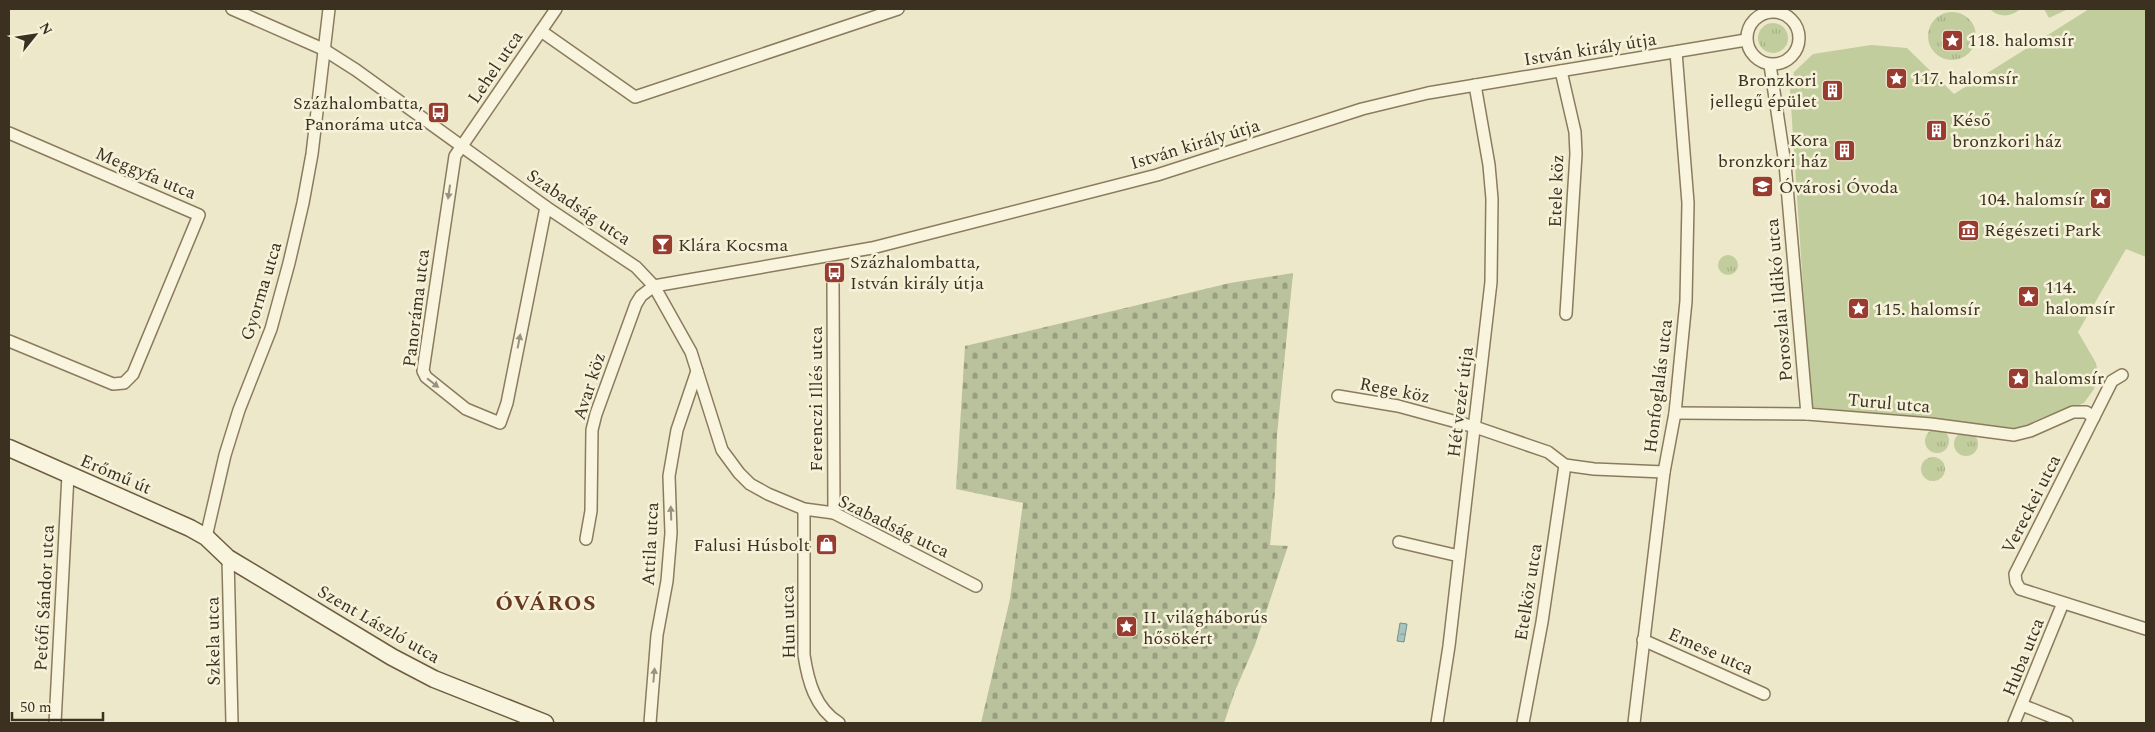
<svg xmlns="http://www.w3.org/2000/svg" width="2155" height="732" font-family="Spectral,serif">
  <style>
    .grass { fill: url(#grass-tufts) }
    .cemetery { fill: url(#cemetery-stones) }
    .green { fill: #c1cd9d }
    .water { fill: url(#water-ripples); stroke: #70918d }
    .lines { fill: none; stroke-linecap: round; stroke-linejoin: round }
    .street-casing { stroke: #8b7b5e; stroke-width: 14 }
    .secondary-casing { stroke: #6d5c41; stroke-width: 19 }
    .street { stroke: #f9f4dd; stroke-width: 11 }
    .secondary { stroke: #f9f4dd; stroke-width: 16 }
    .oneway { fill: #9a927f }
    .labels { text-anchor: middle; stroke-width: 5; stroke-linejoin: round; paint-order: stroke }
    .poi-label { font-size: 18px; fill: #3c3121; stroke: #f6f1d9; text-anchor: start }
    .street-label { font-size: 18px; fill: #3c3121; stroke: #f6f1d9 }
    .district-label { font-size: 22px; font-weight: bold; letter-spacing: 1px; fill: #683921; stroke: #f6f1d9 }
  </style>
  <defs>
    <pattern id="grass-tufts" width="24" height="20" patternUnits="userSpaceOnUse" patternTransform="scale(1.25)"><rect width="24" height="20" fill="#c1cd9d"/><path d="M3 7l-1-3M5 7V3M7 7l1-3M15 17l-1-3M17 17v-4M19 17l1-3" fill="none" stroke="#a7b087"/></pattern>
    <pattern id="cemetery-stones" width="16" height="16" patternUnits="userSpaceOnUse" patternTransform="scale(1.25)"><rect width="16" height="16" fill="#b9c29c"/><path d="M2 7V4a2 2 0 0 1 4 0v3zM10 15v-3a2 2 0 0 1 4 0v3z" fill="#989e7f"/></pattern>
    <pattern id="water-ripples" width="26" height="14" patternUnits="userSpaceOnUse" patternTransform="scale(1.25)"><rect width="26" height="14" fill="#aac3bf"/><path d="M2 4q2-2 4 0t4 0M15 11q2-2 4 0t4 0" fill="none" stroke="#8c9f9b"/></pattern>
  </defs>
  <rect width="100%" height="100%" fill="#eee8ca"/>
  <g class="grass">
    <path d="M 1990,9 L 2020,9 C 2012,17 1998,18 1990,9 Z"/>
    <circle cx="1952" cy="36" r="24"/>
    <circle cx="1773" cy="38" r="15"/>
    <circle cx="1728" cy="265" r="10"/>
    <circle cx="1937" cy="441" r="12"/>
    <circle cx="1966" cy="444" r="12"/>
    <circle cx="1933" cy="469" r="12"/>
  </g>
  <path class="cemetery" d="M 1293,273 L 1277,435 L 1275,492 L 1270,545 L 1288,546 L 1255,645 L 1235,691 L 1224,723 L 981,723 L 1010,599 L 1023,503 L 956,489 L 965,346 L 1230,283 Z"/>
  <g class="green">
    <path d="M 2044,9 L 2068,9 L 2049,18 Z"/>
    <path d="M 2089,9 L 2146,9 L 2146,257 L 2126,249 L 2078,332 L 2096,363 L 2098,374 L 2094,389 L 2084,403 L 2020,429 L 1811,407 L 1790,91 L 1794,72 L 1813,54 L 1871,45 L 1907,48 L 1954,94 Z"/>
  </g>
  <path class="water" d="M 1400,623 L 1407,624 L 1404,642 L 1397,641 Z"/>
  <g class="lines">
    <defs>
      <g id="street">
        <path d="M 232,9 L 323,49 L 356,70 L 546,207 L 636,267 L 654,286 L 691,352 L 722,450 L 739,473 L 750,484 L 768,494 L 804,509 L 834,513 L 976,586"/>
        <circle cx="1773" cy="38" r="26"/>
        <path d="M 541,31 L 635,97 L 898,9"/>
        <path d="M 1770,65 L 1785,164 L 1807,414"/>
        <path d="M 1561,71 L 1575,132 L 1576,154 L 1566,314"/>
        <path d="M 9,133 L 199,215 L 133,374 L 124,383 L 113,384 L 9,341"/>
        <path d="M 546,207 L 507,403 L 500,423 L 466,409 L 426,377 L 423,371 L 455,156 L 556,9"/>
        <path d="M 833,284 L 834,513"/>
        <path d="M 2122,375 L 2112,381 L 2015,574 L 2016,582 L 2020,589 L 2146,629"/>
        <path d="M 1338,396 L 1398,406 L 1475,427 L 1548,452 L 1565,465 L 1594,469 L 1664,472"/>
        <path d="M 1675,413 L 1807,414 L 1931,424 L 2014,435 L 2030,431 L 2073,412 L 2086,412 L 2094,417"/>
        <path d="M 804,509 L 804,655 C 808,681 815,708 839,723"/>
        <path d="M 206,537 L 225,455 L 239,410 L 271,329 L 289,263 L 303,203 L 312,154 L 329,9"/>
        <path d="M 586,539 L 591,511 L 592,430 L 596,414 L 636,304 L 641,296 L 654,286 L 872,248 L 1157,175 L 1362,109 L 1428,93 L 1746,40"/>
        <path d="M 1399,542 L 1459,556"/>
        <path d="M 228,558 L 232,723"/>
        <path d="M 1643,640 L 1764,694"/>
        <path d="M 2022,705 L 2067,723"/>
        <path d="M 55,723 L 68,475"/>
        <path d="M 650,723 L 657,635 L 667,581 L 671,533 L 669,476 L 677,430 L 697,371"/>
        <path d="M 1437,723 L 1449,646 L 1491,282 L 1492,199 L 1489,165 L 1475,85"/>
        <path d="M 1523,723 L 1542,622 L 1565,465"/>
        <path d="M 1634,723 L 1664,472 L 1675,413 L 1686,301 L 1688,203 L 1676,52"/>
        <path d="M 2014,723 L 2063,603"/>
      </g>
      <path id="secondary" d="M 9,448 L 190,528 L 206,537 L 228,558 L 392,657 L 434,679 L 545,723"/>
    </defs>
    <use href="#street" class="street-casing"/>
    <use href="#secondary" class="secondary-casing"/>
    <use href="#street" class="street"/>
    <use href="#secondary" class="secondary"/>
  </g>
  <defs><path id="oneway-solid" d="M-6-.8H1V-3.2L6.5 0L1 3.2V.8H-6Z" transform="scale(1.25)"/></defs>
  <g class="oneway">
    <use href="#oneway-solid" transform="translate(449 192) rotate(98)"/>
    <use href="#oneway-solid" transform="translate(519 341) rotate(-79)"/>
    <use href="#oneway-solid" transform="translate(433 383) rotate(38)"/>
    <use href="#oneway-solid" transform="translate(671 513) rotate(-92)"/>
    <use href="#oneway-solid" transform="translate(654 675) rotate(-85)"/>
  </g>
  <defs>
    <symbol id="sight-square" viewBox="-11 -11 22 22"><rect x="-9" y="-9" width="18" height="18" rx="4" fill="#993b2f" stroke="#f6f1d9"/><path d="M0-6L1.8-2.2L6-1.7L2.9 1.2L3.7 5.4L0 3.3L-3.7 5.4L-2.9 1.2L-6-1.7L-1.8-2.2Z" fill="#fff"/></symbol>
    <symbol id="building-square" viewBox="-11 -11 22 22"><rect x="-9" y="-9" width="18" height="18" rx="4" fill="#993b2f" stroke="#f6f1d9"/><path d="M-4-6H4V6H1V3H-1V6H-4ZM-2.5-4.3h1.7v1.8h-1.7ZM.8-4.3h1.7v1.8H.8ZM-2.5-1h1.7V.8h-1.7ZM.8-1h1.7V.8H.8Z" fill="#fff"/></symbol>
    <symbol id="bus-square" viewBox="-11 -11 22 22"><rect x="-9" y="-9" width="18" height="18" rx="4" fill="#993b2f" stroke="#f6f1d9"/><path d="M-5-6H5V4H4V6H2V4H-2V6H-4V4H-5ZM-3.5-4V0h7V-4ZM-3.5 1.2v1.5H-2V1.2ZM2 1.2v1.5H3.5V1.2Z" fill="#fff"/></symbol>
    <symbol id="school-square" viewBox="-11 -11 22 22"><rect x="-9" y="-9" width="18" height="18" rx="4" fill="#993b2f" stroke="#f6f1d9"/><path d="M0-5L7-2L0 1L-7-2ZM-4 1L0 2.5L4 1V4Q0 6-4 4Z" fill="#fff"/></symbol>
    <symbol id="museum-square" viewBox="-11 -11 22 22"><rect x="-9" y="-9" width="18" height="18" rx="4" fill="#993b2f" stroke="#f6f1d9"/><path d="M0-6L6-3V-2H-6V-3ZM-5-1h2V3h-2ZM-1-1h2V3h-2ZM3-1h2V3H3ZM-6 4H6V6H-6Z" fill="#fff"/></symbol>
    <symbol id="bar-square" viewBox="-11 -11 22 22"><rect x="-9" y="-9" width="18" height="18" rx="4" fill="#993b2f" stroke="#f6f1d9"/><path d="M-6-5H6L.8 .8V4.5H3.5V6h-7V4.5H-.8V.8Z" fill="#fff"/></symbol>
    <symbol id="shop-square" viewBox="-11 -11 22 22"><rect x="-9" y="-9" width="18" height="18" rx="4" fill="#993b2f" stroke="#f6f1d9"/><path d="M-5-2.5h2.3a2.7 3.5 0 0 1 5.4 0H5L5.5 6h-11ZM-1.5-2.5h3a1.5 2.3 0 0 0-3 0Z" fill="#fff"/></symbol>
  </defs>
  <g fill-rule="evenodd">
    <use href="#sight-square" x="1940" y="28" width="25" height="25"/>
    <use href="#sight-square" x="1884" y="66" width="25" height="25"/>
    <use href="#building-square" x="1820" y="78" width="25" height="25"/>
    <use href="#bus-square" x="426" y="100" width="25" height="25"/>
    <use href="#building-square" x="1924" y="118" width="25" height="25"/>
    <use href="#building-square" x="1832" y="138" width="25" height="25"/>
    <use href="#school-square" x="1750" y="174" width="25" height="25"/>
    <use href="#sight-square" x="2088" y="186" width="25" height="25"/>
    <use href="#museum-square" x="1956" y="218" width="25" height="25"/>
    <use href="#bar-square" x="650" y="232" width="25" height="25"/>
    <use href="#bus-square" x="822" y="260" width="25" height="25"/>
    <use href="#sight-square" x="2016" y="284" width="25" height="25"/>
    <use href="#sight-square" x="1846" y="296" width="25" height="25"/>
    <use href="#sight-square" x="2006" y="366" width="25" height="25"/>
    <use href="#shop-square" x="814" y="532" width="25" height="25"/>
    <use href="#sight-square" x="1114" y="614" width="25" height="25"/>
  </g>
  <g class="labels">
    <g class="poi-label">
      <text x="1968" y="46">118. halomsír</text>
      <text x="1912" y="84">117. halomsír</text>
      <text x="1817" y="86" text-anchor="end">Bronzkori<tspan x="1817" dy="21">jellegű épület</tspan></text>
      <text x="423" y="109" text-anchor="end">Százhalombatta,<tspan x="423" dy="21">Panoráma utca</tspan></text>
      <text x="1952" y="126">Késő<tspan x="1952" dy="21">bronzkori ház</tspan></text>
      <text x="1828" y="146" text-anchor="end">Kora<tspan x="1828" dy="21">bronzkori ház</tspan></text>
      <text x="1779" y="193">Óvárosi Óvoda</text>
      <text x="2085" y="205" text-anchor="end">104. halomsír</text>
      <text x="1984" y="236">Régészeti Park</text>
      <text x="678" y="251">Klára Kocsma</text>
      <text x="850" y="268">Százhalombatta,<tspan x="850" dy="21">István király útja</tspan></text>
      <text x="2045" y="293">114.<tspan x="2045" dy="21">halomsír</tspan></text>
      <text x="1874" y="315">115. halomsír</text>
      <text x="2034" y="384">halomsír</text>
      <text x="810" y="551" text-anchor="end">Falusi Húsbolt</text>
      <text x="1143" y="623">II. világháborús<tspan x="1143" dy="21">hősökért</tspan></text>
    </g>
    <g class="street-label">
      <text transform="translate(1590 49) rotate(-9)" y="6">István király útja</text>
      <text transform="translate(495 67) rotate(-56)" y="6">Lehel utca</text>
      <text transform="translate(1195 144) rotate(-17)" y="6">István király útja</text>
      <text transform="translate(146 173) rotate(23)" y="6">Meggyfa utca</text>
      <text transform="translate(1556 191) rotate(-88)" y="6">Etele köz</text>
      <text transform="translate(579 207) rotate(34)" y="6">Szabadság utca</text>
      <text transform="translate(261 291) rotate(-73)" y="6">Gyorma utca</text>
      <text transform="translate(1779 300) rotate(-95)" y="6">Poroszlai Ildikó utca</text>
      <text transform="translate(416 308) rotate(-83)" y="6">Panoráma utca</text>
      <text transform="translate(589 386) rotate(-72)" y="6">Avar köz</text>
      <text transform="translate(1658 386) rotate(-83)" y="6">Honfoglalás utca</text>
      <text transform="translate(1395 390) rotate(11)" y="6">Rege köz</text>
      <text transform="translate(816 399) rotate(-90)" y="6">Ferenczi Illés utca</text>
      <text transform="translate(1460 402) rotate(-83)" y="6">Hét vezér útja</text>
      <text transform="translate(1889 403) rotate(5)" y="6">Turul utca</text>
      <text transform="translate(116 474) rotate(23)" y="6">Erőmű út</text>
      <text transform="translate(2031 504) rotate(-63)" y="6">Vereckei utca</text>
      <text transform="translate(894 526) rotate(26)" y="6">Szabadság utca</text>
      <text transform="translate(650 544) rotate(-87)" y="6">Attila utca</text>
      <text transform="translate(1528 592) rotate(-81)" y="6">Etelköz utca</text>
      <text transform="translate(44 598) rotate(-87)" y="6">Petőfi Sándor utca</text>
      <text transform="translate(788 622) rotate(-91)" y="6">Hun utca</text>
      <text transform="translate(379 624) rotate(30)" y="6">Szent László utca</text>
      <text transform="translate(213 641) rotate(-91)" y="6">Szkela utca</text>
      <text transform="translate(1711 651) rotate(24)" y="6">Emese utca</text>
      <text transform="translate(2023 657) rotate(-68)" y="6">Huba utca</text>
    </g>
    <g class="district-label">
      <text x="546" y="610">ÓVÁROS</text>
    </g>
  </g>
  <rect width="2155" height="732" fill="none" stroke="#3c3121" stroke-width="20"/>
  <g transform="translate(35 35) rotate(60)" stroke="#f6f1d9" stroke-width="4" paint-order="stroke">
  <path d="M0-4L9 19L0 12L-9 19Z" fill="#3c3121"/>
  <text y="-8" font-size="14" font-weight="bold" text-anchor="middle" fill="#3c3121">N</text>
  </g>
  <path d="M12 712v8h91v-8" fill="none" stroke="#3c3121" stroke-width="2.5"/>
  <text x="20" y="712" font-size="15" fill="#3c3121" stroke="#f6f1d9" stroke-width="4" paint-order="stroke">50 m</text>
</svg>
